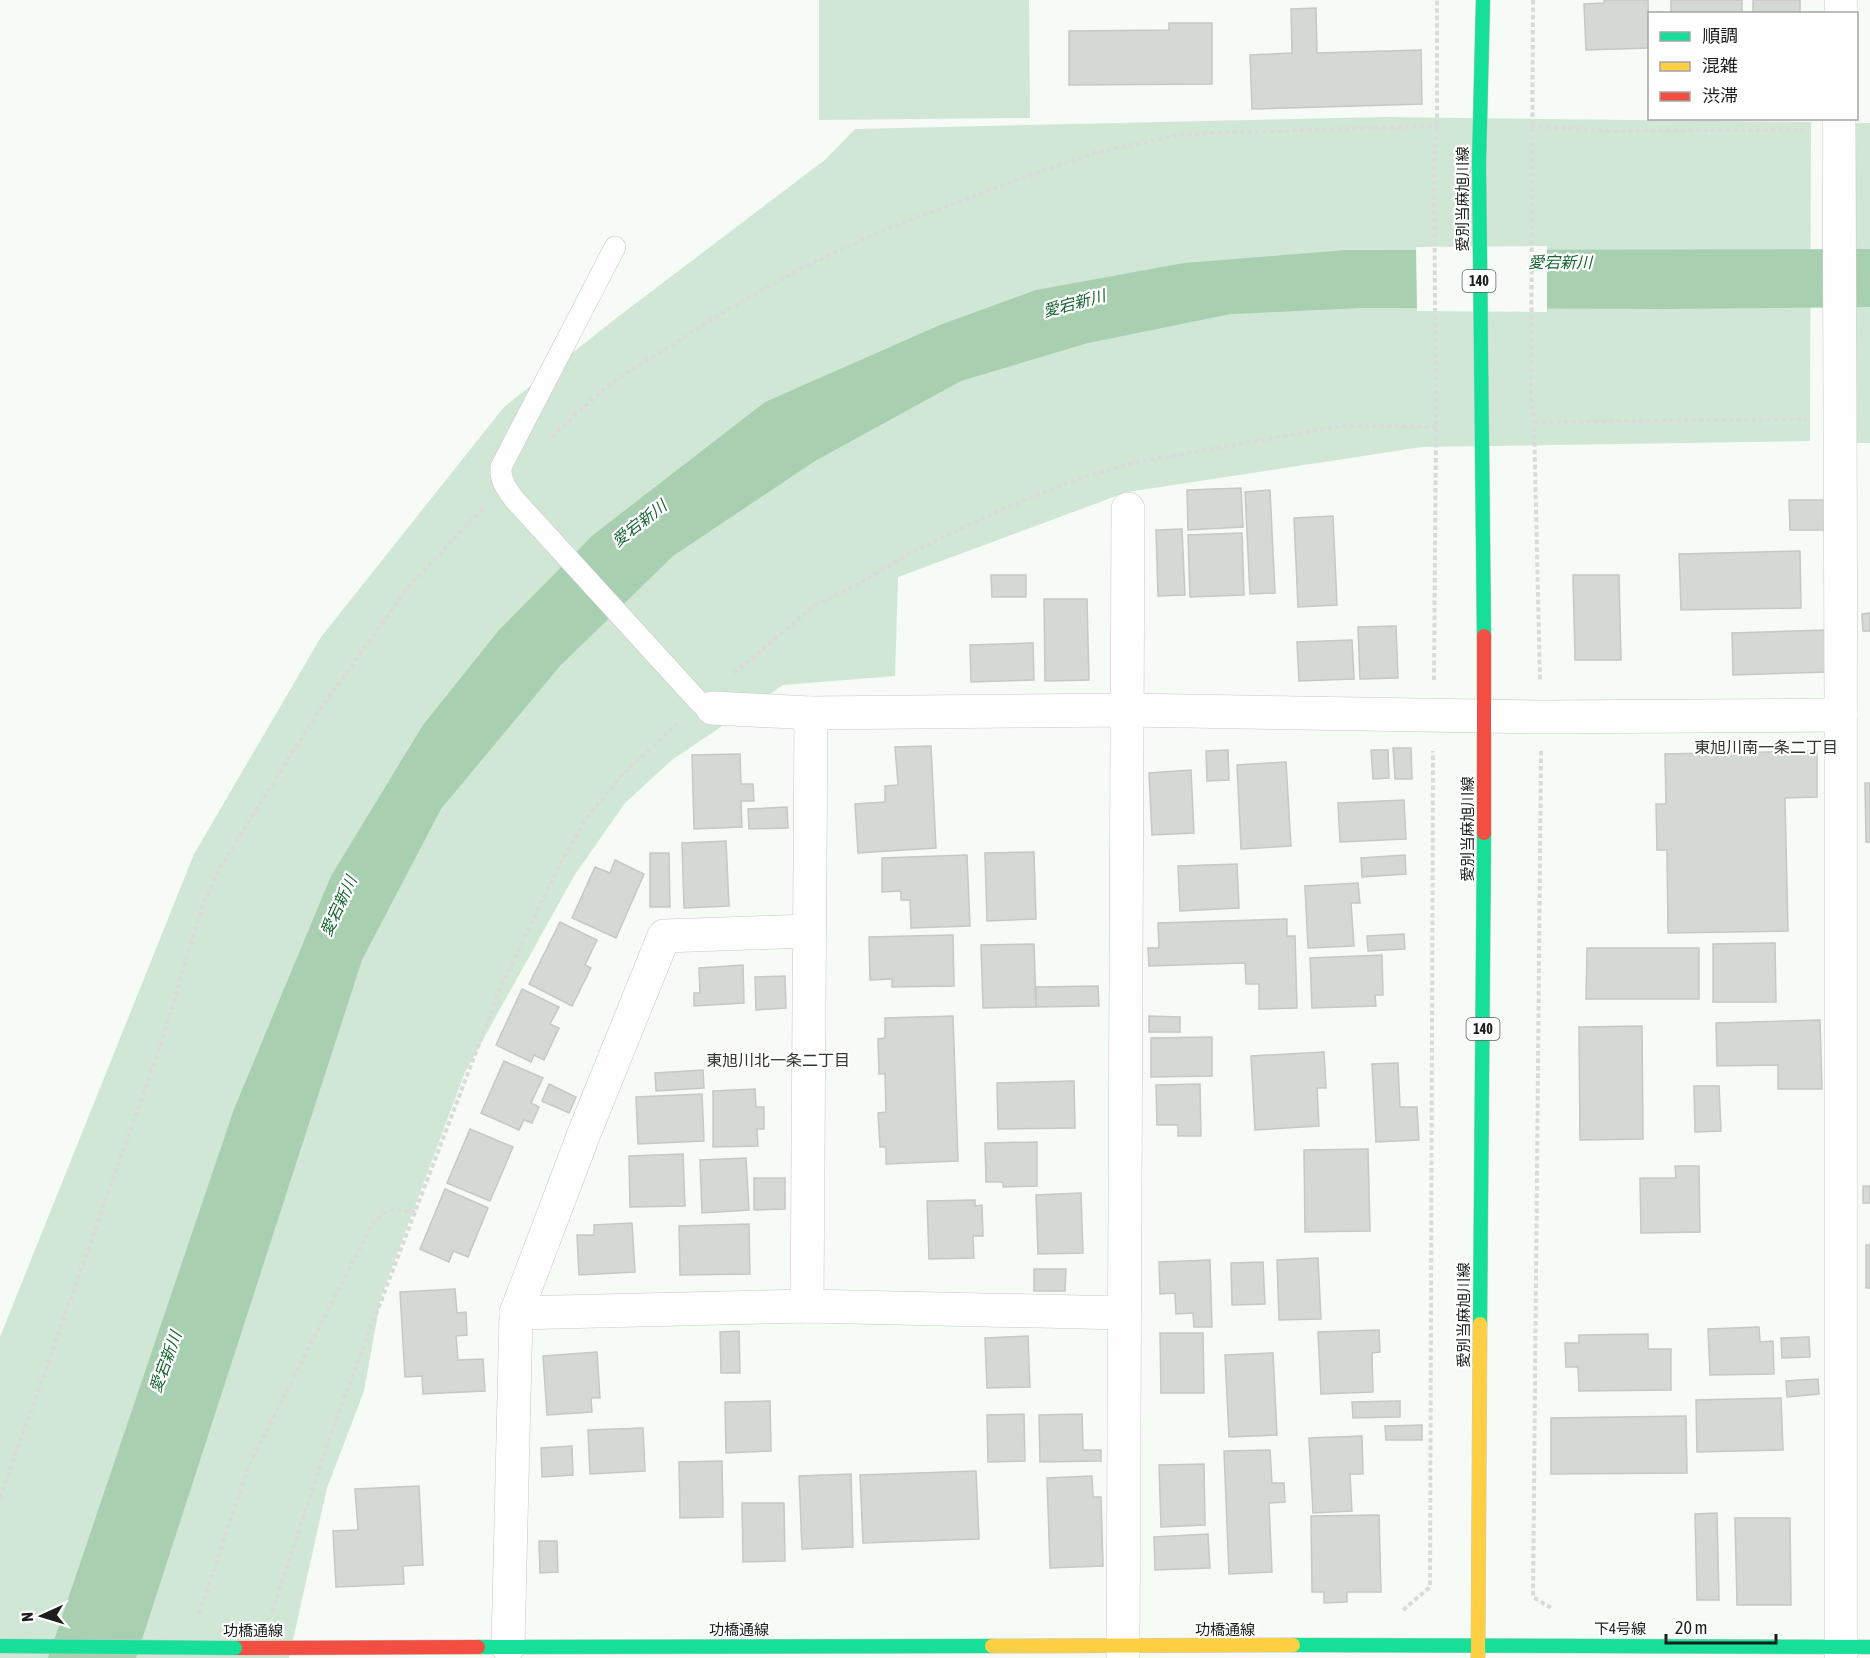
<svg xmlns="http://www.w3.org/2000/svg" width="1870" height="1658" font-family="'Asap Condensed','Noto Sans JP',sans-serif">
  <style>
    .green { fill: #d1e7d5 }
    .water { fill: #a9cfb1 }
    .pier { fill: #f6fbf6 }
    .building { fill: #d4d9d5; stroke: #c4c9c5; stroke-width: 1.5 }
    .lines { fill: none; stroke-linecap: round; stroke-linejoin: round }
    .lane-casing { stroke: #c6cac6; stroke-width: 22 }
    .street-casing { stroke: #c6cac6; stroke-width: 34 }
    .fast-casing { stroke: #c6cac6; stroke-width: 15 }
    .slow-casing { stroke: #c6cac6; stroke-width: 15 }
    .jam-casing { stroke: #c6cac6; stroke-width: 15 }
    .path { stroke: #d8dbd9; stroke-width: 4; stroke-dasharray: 4.5 3; stroke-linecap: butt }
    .lane { stroke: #fefefe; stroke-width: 21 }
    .street { stroke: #fefefe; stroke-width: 33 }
    .fast { stroke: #16e098; stroke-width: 14 }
    .slow { stroke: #ffcf43; stroke-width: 14 }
    .jam { stroke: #f24e42; stroke-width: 14 }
    .fast-bridge-casing { stroke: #c6cac6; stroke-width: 15; stroke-linecap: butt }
    .fast-bridge { stroke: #16e098; stroke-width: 14 }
    .labels { text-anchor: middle; stroke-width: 4.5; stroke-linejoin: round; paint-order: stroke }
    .shield { fill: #fff; stroke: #5f6260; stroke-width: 1.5 }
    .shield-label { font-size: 14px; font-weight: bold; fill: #1b1f1c }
    .street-label { font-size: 15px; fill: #1b1f1c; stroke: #fff }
    .water-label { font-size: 16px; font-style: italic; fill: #166532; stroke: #fff }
    .neighbourhood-label { font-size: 16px; fill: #303831; stroke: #fff }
  </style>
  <rect width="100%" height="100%" fill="#f6fbf6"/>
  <g class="green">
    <path d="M 819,0 L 1029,0 L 1030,118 L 819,120 Z"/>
    <path d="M 1385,117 L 1811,122 L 1810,441 L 1422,447 L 1127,492 L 898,577 L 895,676 L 783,685 L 672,760 L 625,803 L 574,876 L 465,1072 L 381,1297 L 364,1391 L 327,1488 L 289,1658 L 0,1658 L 0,1337 L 194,854 L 321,637 L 504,407 L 619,316 L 826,159 L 855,129 Z"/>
    <path d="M 1845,123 L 1870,123 L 1870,443 L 1851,443 Z"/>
  </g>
  <path class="water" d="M 1870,249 L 1870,307 L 1665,309 L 1363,308 L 1231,314 L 1088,343 L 961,381 L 815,461 L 673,556 L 560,666 L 441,809 L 362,960 L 136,1658 L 48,1658 L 234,1109 L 331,876 L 423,725 L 499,630 L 593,535 L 765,402 L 940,325 L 1036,290 L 1184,263 L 1347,250 Z"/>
  <path class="pier" d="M 1547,246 L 1547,312 L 1417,311 L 1416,247 Z"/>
  <g class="building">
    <path d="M 1604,0 L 1648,0 L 1649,48 L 1586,50 L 1584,4 L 1604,3 Z"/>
    <path d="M 1671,0 L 1742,0 L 1742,13 L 1671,14 Z"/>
    <rect x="1753" y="0" width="47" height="14"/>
    <path d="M 1316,8 L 1317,53 L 1421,50 L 1422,104 L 1252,109 L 1250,55 L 1292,53 L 1291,9 Z"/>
    <path d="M 1169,23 L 1212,23 L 1212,84 L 1069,85 L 1069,31 L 1169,30 Z"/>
    <path d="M 1241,488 L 1243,527 L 1188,530 L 1187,490 Z"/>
    <path d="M 1270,490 L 1275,593 L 1250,594 L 1245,492 Z"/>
    <path d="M 1789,500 L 1826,500 L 1827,530 L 1790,530 Z"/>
    <path d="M 1333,516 L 1337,605 L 1298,607 L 1294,518 Z"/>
    <path d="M 1182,529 L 1185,595 L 1158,596 L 1156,530 Z"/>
    <path d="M 1242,533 L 1244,595 L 1190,597 L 1188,535 Z"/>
    <path d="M 1800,551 L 1801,608 L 1681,610 L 1679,554 Z"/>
    <path d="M 991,575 L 1026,575 L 1026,597 L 992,597 Z"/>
    <path d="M 1573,575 L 1619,575 L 1621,660 L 1575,660 Z"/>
    <path d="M 1044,599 L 1087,599 L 1089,680 L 1045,681 Z"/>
    <path d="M 1870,613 L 1870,631 L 1863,631 L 1862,614 Z"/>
    <path d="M 1396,626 L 1398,678 L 1360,679 L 1358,627 Z"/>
    <path d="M 1825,630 L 1826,672 L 1733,675 L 1732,633 Z"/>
    <path d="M 1352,640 L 1354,679 L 1299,681 L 1297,642 Z"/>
    <path d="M 1033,643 L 1034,680 L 971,682 L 970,645 Z"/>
    <path d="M 931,746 L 936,848 L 858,853 L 855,804 L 885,802 L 885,786 L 898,785 L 895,747 Z"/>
    <path d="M 1393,748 L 1411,748 L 1412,779 L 1395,779 Z"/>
    <path d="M 1228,750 L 1229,780 L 1207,781 L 1206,751 Z"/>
    <path d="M 1371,750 L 1388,750 L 1389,778 L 1373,779 Z"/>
    <path d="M 1817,751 L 1817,797 L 1785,798 L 1788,931 L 1668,933 L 1667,850 L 1657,850 L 1656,804 L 1666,804 L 1665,754 Z"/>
    <path d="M 740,754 L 741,784 L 753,784 L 754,801 L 741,801 L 742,827 L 694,829 L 692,755 Z"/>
    <path d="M 1286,762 L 1291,846 L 1241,849 L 1237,765 Z"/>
    <path d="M 1191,770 L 1194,833 L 1152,835 L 1149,773 Z"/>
    <path d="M 1865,783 L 1870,783 L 1870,842 L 1866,842 Z"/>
    <path d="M 1404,800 L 1406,839 L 1340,842 L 1338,803 Z"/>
    <path d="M 787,807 L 788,828 L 749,829 L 748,809 Z"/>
    <path d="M 726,841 L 729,906 L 684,908 L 682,843 Z"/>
    <path d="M 1034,852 L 1036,919 L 987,921 L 985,853 Z"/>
    <path d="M 650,853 L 669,853 L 670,907 L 650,907 Z"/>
    <path d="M 967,855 L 970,926 L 911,928 L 910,900 L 901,900 L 901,891 L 882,892 L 882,858 Z"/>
    <path d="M 1405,855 L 1406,874 L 1362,877 L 1361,858 Z"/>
    <path d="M 615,860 L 644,874 L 616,938 L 572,918 L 595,867 L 610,873 Z"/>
    <path d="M 1237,864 L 1239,908 L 1180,911 L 1178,866 Z"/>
    <path d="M 1358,883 L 1360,903 L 1351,903 L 1354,946 L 1308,948 L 1305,886 Z"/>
    <path d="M 1287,919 L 1287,936 L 1295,936 L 1297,1008 L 1259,1009 L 1259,984 L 1246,984 L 1245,963 L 1149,966 L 1148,948 L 1159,948 L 1158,923 Z"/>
    <path d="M 560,922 L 597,940 L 585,965 L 591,968 L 572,1006 L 529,984 Z"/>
    <path d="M 1404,934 L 1405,949 L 1368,951 L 1367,936 Z"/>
    <path d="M 953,935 L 954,986 L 892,987 L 892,979 L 870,980 L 869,937 Z"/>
    <path d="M 1775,943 L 1776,1002 L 1713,1002 L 1713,944 Z"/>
    <path d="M 1034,944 L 1036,1007 L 983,1008 L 981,945 Z"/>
    <path d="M 1587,948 L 1699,948 L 1699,999 L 1586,999 Z"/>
    <path d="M 1382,955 L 1383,995 L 1375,995 L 1376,1006 L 1312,1008 L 1310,958 Z"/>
    <path d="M 743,965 L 744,1003 L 694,1006 L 694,993 L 700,993 L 699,968 Z"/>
    <path d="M 785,976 L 786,1008 L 756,1010 L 755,977 Z"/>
    <path d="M 1098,986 L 1099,1006 L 1036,1007 L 1036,987 Z"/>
    <path d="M 522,989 L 559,1007 L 550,1024 L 559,1028 L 544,1060 L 534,1055 L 531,1062 L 496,1045 Z"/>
    <path d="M 953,1016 L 958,1161 L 886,1164 L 886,1147 L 880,1147 L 878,1113 L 886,1112 L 885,1074 L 879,1074 L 878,1039 L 885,1038 L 885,1018 Z"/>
    <path d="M 1149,1016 L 1180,1017 L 1180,1032 L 1149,1032 Z"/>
    <path d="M 1820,1020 L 1822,1089 L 1778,1089 L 1778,1065 L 1717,1066 L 1716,1023 Z"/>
    <path d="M 1642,1026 L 1643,1139 L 1580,1140 L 1579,1027 Z"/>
    <path d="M 1212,1037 L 1212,1076 L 1151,1077 L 1151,1038 Z"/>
    <path d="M 1324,1052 L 1326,1088 L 1317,1088 L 1319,1126 L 1255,1130 L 1251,1056 Z"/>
    <path d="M 504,1061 L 543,1078 L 531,1103 L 539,1107 L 532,1123 L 524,1120 L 519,1130 L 481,1113 Z"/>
    <path d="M 1398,1063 L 1400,1107 L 1417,1107 L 1419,1140 L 1376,1142 L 1372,1064 Z"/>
    <path d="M 703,1070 L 704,1088 L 656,1091 L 655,1073 Z"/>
    <path d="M 1074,1081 L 1075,1128 L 998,1129 L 997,1083 Z"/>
    <path d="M 549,1084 L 576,1097 L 569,1113 L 542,1101 Z"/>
    <path d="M 1200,1084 L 1201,1136 L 1178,1136 L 1178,1125 L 1157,1125 L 1156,1085 Z"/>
    <path d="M 1694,1086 L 1719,1086 L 1721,1131 L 1695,1132 Z"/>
    <path d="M 755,1089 L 756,1107 L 764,1107 L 764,1129 L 757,1129 L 758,1146 L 713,1147 L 713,1091 Z"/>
    <path d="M 702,1094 L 704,1141 L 638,1144 L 636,1097 Z"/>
    <path d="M 470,1129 L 513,1147 L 490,1201 L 447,1183 Z"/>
    <path d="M 1037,1142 L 1037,1186 L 1003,1187 L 1003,1182 L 986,1182 L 985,1143 Z"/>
    <path d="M 1368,1149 L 1370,1231 L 1305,1232 L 1304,1150 Z"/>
    <path d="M 683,1154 L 685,1206 L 630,1207 L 629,1156 Z"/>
    <path d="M 746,1158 L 749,1210 L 702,1213 L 700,1160 Z"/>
    <path d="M 1675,1166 L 1699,1166 L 1700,1232 L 1641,1233 L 1640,1178 L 1676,1178 Z"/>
    <path d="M 754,1178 L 785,1178 L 785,1209 L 754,1210 Z"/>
    <rect x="1863" y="1186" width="7" height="17"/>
    <path d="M 445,1189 L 488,1208 L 468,1257 L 453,1251 L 449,1262 L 420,1249 Z"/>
    <path d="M 1081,1193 L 1083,1253 L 1038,1254 L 1036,1195 Z"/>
    <path d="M 975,1200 L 975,1206 L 982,1205 L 983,1236 L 973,1236 L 974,1258 L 929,1259 L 927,1201 Z"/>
    <path d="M 632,1223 L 635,1272 L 579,1275 L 577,1235 L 594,1235 L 594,1225 Z"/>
    <path d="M 749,1224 L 750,1274 L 680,1275 L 679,1226 Z"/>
    <rect x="1866" y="1245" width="4" height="43"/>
    <path d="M 1318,1258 L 1321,1319 L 1279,1320 L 1277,1260 Z"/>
    <path d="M 1210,1260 L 1212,1327 L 1194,1327 L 1193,1313 L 1176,1314 L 1175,1293 L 1160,1294 L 1159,1262 Z"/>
    <path d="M 1263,1262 L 1265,1304 L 1232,1305 L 1231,1263 Z"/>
    <path d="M 1034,1269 L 1066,1269 L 1065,1291 L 1034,1291 Z"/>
    <path d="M 455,1289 L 457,1313 L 466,1312 L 467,1335 L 456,1336 L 458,1360 L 483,1359 L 485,1391 L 423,1394 L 422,1376 L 405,1377 L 400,1292 Z"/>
    <path d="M 1759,1327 L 1760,1342 L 1773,1341 L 1774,1374 L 1710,1375 L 1708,1329 Z"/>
    <path d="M 1379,1330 L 1380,1352 L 1372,1353 L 1373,1392 L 1321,1394 L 1318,1332 Z"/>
    <path d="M 739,1331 L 740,1373 L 721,1373 L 720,1332 Z"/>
    <path d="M 1160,1333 L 1203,1333 L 1204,1393 L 1161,1393 Z"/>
    <path d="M 1648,1334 L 1648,1349 L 1671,1349 L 1671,1390 L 1579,1391 L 1578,1367 L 1566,1367 L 1565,1343 L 1579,1343 L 1579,1335 Z"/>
    <path d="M 1028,1336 L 1030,1387 L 987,1388 L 985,1338 Z"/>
    <path d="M 1809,1337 L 1810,1357 L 1782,1358 L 1781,1338 Z"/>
    <path d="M 597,1352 L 600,1398 L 591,1398 L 592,1412 L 547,1415 L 543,1356 Z"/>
    <path d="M 1273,1353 L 1277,1435 L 1229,1437 L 1225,1355 Z"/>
    <path d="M 1818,1379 L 1819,1394 L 1787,1397 L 1786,1381 Z"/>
    <path d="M 1781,1398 L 1783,1450 L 1697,1452 L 1696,1400 Z"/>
    <path d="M 770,1401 L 771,1451 L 726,1453 L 725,1402 Z"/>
    <path d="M 1400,1401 L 1400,1417 L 1353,1418 L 1352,1402 Z"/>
    <path d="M 1024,1414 L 1025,1461 L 988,1462 L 987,1415 Z"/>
    <path d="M 1082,1414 L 1083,1450 L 1101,1450 L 1101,1461 L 1040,1462 L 1039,1415 Z"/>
    <path d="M 1686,1416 L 1687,1473 L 1551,1474 L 1551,1418 Z"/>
    <path d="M 1422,1425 L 1422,1440 L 1386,1440 L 1385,1426 Z"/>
    <path d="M 643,1428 L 645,1471 L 590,1474 L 588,1430 Z"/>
    <path d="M 1362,1436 L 1363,1474 L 1350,1474 L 1352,1511 L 1313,1513 L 1309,1438 Z"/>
    <path d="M 572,1446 L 573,1475 L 542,1477 L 541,1448 Z"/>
    <path d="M 1270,1450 L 1272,1483 L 1284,1483 L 1285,1502 L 1269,1503 L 1272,1572 L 1229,1574 L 1224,1451 Z"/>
    <path d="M 722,1461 L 723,1517 L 680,1518 L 679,1462 Z"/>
    <path d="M 1204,1464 L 1205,1525 L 1161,1527 L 1159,1465 Z"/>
    <path d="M 976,1471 L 979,1539 L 863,1543 L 860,1475 Z"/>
    <path d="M 851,1474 L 853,1547 L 802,1549 L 799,1476 Z"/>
    <path d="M 1092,1476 L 1093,1497 L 1101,1497 L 1103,1566 L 1050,1568 L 1047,1478 Z"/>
    <path d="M 419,1486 L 423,1565 L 403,1566 L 404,1584 L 336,1587 L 333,1531 L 358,1530 L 355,1489 Z"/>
    <path d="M 742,1503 L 784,1503 L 785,1561 L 743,1562 Z"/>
    <path d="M 1717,1513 L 1719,1600 L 1697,1600 L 1695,1514 Z"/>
    <path d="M 1379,1515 L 1381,1592 L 1347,1592 L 1347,1602 L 1324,1603 L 1324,1592 L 1312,1592 L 1311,1516 Z"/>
    <path d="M 1735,1518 L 1790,1518 L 1791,1605 L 1737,1605 Z"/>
    <path d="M 1208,1534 L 1210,1568 L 1155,1570 L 1154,1537 Z"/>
    <path d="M 539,1541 L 557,1541 L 558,1572 L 540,1573 Z"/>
  </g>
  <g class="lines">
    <defs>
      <path id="lane" d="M 615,247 L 501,467 C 500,480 506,488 514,499 L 700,703 L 712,708"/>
      <g id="street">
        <path d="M 1841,14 L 1841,0"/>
        <path d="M 1839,118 L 1841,701 L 1841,1658"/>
        <path d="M 712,708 L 811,713 L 1128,710 L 1541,717 L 1841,715"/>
        <path d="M 807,1306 L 811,713"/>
        <path d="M 516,1313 L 807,1306 L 1124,1313"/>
        <path d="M 508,1647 L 516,1313 L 585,1131 L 664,936 L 809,931"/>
        <path d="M 1123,1658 L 1128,509"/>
      </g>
      <g id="fast">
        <path d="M 1483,0 L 1479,163 L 1484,636"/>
        <path d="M 1480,1324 L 1484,833"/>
        <path d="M 1293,1645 L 1870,1647"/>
        <path d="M 478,1647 L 992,1646"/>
      </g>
      <g id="slow">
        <path d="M 992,1646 L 1293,1645"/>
        <path d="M 1478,1658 L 1480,1324"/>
      </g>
      <g id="jam">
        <path d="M 1484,636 L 1484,833"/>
        <path d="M 235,1648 L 478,1647"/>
      </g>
    </defs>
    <use href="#lane" class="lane-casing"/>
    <use href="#street" class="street-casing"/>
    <use href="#fast" class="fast-casing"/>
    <use href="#slow" class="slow-casing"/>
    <use href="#jam" class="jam-casing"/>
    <g class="path">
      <path d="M 1533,0 L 1531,399 L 1534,422 L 1540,681"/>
      <path d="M 1531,126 L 1610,131 L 1803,130"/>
      <path d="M 1534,422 L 1806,419"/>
      <path d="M 552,437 L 608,385 L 729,309 L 801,268 L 896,225 L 1042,171 L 1094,153 L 1183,134 L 1437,126"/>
      <path d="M 734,673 L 814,606 L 860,583 L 912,552 L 996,512 L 1077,479 L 1137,462 L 1342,426 L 1436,427"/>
      <path d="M 1434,680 L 1436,427 L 1434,163 L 1437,126 L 1437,0"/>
      <path d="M 1541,751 L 1533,1597 L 1553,1609"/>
      <path d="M 0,1498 L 161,1044 L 203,904 L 220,868 L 318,712 L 408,587 L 484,507"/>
      <path d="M 1403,1610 L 1430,1587 L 1433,751"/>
      <path d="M 272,1612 L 333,1427 L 500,989 L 557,870 L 586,819 L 622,775 L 679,722"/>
      <path d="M 199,1614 L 249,1465 L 372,1224 C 389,1207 392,1209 415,1212"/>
    </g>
    <use href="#lane" class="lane"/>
    <use href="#street" class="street"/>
    <use href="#fast" class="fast"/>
    <use href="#slow" class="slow"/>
    <use href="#jam" class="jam"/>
    <defs>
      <path id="fast-bridge" d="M 0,1646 L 235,1648"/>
    </defs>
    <use href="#fast-bridge" class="fast-bridge-casing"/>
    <use href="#fast-bridge" class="fast-bridge"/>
  </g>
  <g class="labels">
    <g class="shield">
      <rect x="1462.5" y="270" width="33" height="22" rx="4.5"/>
      <rect x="1466.5" y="1018" width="33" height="22" rx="4.5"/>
    </g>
    <g class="shield-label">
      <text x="1479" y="286">140</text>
      <text x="1483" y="1034">140</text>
    </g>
    <g class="street-label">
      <text transform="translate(1463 199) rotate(-90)" y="5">愛別当麻旭川線</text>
      <text transform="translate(1468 829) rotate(-90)" y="5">愛別当麻旭川線</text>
      <text transform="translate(1464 1315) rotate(-90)" y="5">愛別当麻旭川線</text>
      <text x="1620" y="1634">下4号線</text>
      <text x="739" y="1635">功橋通線</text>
      <text x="1225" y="1635">功橋通線</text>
      <text x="253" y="1636">功橋通線</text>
    </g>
    <g class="water-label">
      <text x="1560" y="268">愛宕新川</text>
      <text transform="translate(1074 303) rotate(-15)" y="6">愛宕新川</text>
      <text transform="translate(639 523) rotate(-38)" y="6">愛宕新川</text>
      <text transform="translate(338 906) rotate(-65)" y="6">愛宕新川</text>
      <text transform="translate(165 1362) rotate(-70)" y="6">愛宕新川</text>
    </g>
    <g class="neighbourhood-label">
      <text x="1766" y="753">東旭川南一条二丁目</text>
      <text x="778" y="1066">東旭川北一条二丁目</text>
    </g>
  </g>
  <rect x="1648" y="12" width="210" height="108" fill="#ffffff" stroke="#a4a5a4" stroke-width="1.5"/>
  <rect x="1660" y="32" width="30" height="9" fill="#16e098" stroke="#a4a5a4" stroke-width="1.5"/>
  <text x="1702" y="42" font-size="18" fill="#1b1f1c">順調</text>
  <rect x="1660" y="62" width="30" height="9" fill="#ffcf43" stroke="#a4a5a4" stroke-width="1.5"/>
  <text x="1702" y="72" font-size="18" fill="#1b1f1c">混雑</text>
  <rect x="1660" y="92" width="30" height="9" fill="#f24e42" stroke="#a4a5a4" stroke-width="1.5"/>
  <text x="1702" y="102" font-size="18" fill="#1b1f1c">渋滞</text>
  <g transform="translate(42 1616) rotate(266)" stroke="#ffffff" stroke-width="4.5" paint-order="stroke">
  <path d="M0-4.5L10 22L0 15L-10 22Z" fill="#1b1f1c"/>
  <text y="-9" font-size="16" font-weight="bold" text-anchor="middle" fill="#1b1f1c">N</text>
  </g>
  <path d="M1666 1634v9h110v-9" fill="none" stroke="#1b1f1c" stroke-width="3"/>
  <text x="1675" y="1634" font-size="18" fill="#1b1f1c" stroke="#ffffff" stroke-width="4.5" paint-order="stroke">20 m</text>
</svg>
